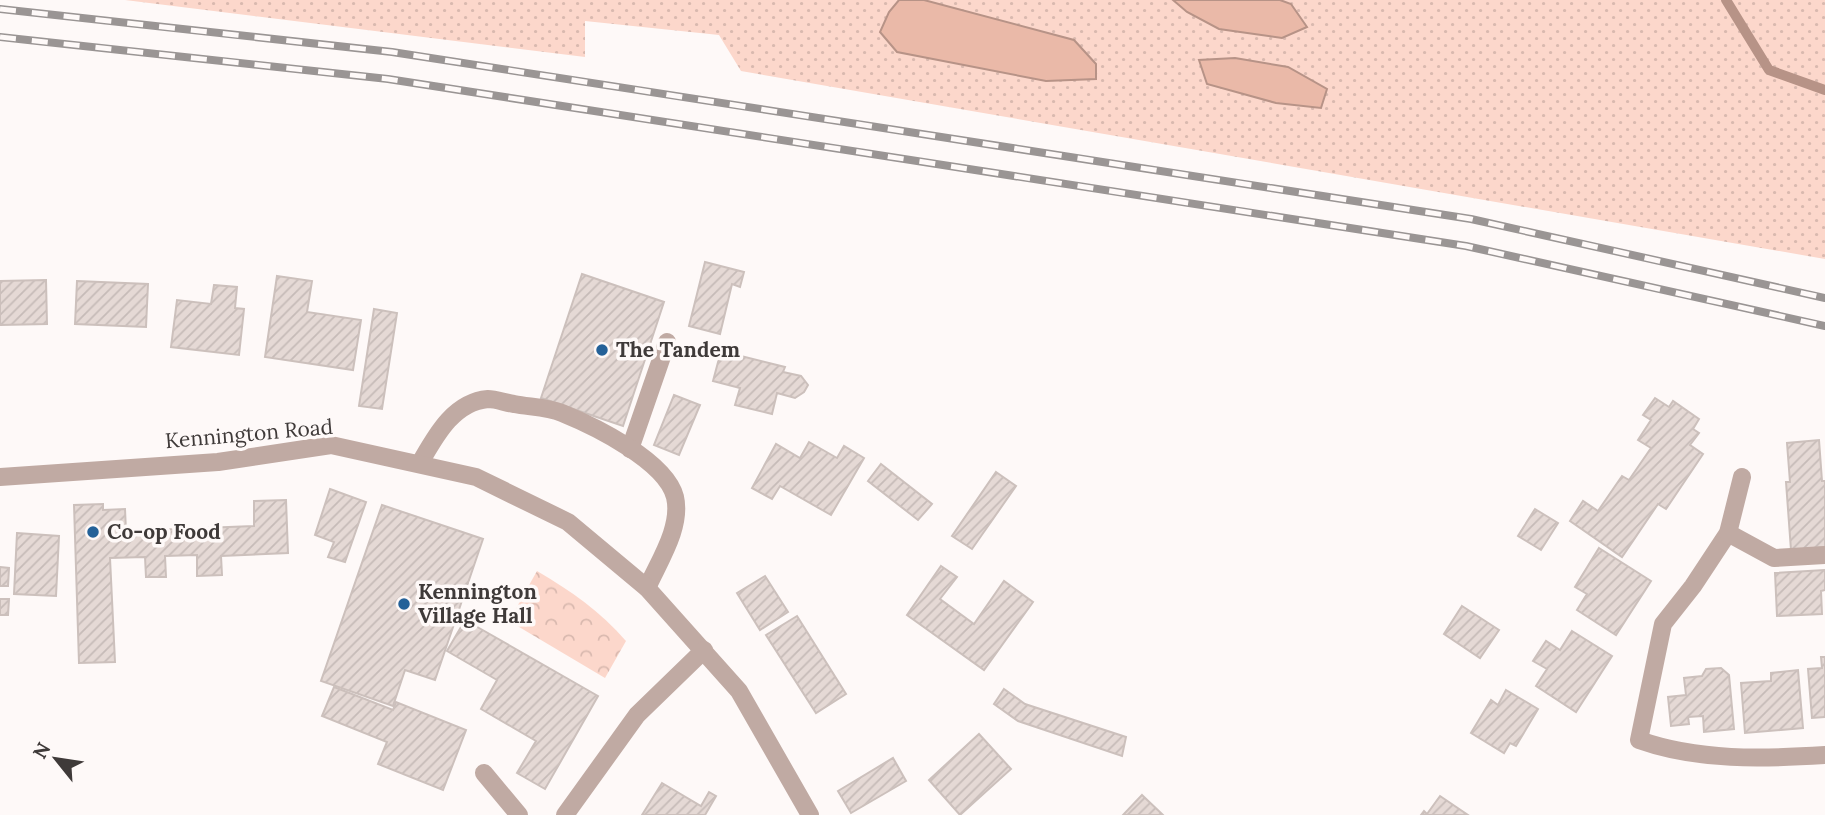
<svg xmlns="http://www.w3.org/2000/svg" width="1825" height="815" font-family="Lora,serif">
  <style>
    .grass { fill: url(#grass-dots) }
    .park { fill: url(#park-crowns) }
    .water { fill: #eab9a8; stroke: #b79387; stroke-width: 2 }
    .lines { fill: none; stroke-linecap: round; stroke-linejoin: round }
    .stream { stroke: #b79387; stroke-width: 10 }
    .building { fill: url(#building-hatch); stroke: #ccc0bc; stroke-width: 2 }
    .minor { stroke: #c0aaa3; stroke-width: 18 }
    .rail-casing { stroke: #9a9594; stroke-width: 8 }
    .rail { stroke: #fef9f8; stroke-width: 5; stroke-dasharray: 16; stroke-linecap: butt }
    .poi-dot { fill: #246198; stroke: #fef9f8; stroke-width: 2.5 }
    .labels { text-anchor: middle; stroke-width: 7; stroke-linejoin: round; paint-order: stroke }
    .poi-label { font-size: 21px; font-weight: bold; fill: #3f3a39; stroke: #fef9f8; text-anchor: start }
    .street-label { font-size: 21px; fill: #3f3a39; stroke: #fef9f8 }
  </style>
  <defs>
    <pattern id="grass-dots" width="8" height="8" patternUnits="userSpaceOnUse" patternTransform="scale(1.75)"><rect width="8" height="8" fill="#fcd7cb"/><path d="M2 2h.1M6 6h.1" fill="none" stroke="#d9b9af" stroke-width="1.8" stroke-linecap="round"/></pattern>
    <pattern id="park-crowns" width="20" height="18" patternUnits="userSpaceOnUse" patternTransform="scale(1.75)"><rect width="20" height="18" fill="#fcd7cb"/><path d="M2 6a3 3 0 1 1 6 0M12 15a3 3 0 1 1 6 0" fill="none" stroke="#d9b9af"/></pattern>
    <pattern id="building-hatch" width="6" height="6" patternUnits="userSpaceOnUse" patternTransform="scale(1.75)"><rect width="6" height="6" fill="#e5d9d5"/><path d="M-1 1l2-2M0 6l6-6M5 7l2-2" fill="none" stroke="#c6bbb8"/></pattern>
  </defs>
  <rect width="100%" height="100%" fill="#fef9f8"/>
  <path class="grass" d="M 125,0 L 1825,0 L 1825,259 L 741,71 L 719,35 L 585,21 L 585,57 Z"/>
  <path class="park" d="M 537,571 C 571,591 600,611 626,641 L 605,678 L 509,621 Z"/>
  <g class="water">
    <path d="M 899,0 L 924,0 L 1074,40 L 1096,64 L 1096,79 L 1046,81 L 897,52 L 880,32 L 889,12 Z"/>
    <path d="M 1173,0 L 1280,0 L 1291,4 L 1307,27 L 1282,38 L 1219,29 L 1187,12 Z"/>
    <path d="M 1235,58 L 1288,67 L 1327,89 L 1321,108 L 1276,103 L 1207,84 L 1199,60 Z"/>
  </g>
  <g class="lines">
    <path class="stream" d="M 1726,0 L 1769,70 L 1825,90"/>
  </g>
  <g class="building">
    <path d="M 705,262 L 744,272 L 740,287 L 732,284 L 720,334 L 689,326 Z"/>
    <path d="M 582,274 L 664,302 L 623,426 L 541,398 Z"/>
    <path d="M 277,276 L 312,281 L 307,312 L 361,320 L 353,370 L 265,357 Z"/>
    <path d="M 46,280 L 47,324 L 0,325 L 0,281 Z"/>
    <path d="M 77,281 L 148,284 L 146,327 L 75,324 Z"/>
    <path d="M 214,285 L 237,287 L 235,308 L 244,309 L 239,355 L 171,347 L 177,300 L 211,304 Z"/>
    <path d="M 374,309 L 397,313 L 382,409 L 359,406 Z"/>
    <path d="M 721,351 L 785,367 L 783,372 L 801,376 L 808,385 L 804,392 L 795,398 L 777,393 L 772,414 L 735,405 L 740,388 L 713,381 Z"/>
    <path d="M 674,395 L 700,405 L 679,455 L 654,445 Z"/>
    <path d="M 1655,398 L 1669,407 L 1673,401 L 1699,419 L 1693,429 L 1699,433 L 1690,445 L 1703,454 L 1666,509 L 1658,504 L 1622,557 L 1570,521 L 1583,501 L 1598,511 L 1622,476 L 1629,480 L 1651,448 L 1638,440 L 1651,420 L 1643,415 Z"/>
    <path d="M 1819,440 L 1822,481 L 1825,481 L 1825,547 L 1791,550 L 1786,482 L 1790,482 L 1787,443 Z"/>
    <path d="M 809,442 L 837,458 L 844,446 L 864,458 L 831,515 L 780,486 L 772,499 L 752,488 L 776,444 L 800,458 Z"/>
    <path d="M 881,464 L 932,504 L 918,520 L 868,481 Z"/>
    <path d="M 996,472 L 1016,486 L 972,549 L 952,536 Z"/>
    <path d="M 330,489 L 366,502 L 345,562 L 328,557 L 334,542 L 315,535 Z"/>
    <path d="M 286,500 L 288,553 L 221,556 L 222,575 L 197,576 L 197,555 L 165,556 L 166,577 L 146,577 L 145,557 L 110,558 L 115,662 L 79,663 L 74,505 L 103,504 L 103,510 L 125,509 L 126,531 L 254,526 L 254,501 Z"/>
    <path d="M 382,505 L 483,539 L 435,680 L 405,670 L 393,706 L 321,681 Z"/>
    <path d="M 1535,509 L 1558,523 L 1541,550 L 1518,536 Z"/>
    <path d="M 17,533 L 59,536 L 56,596 L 14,594 Z"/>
    <path d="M 1599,548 L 1651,581 L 1616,635 L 1577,610 L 1587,594 L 1575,587 Z"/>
    <path d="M 941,566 L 957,577 L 940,599 L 974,624 L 1004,581 L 1033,602 L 984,670 L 907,615 Z"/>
    <path d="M 0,567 L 9,568 L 8,586 L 0,586 Z"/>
    <path d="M 1825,570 L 1825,590 L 1821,591 L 1822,614 L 1777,616 L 1775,573 Z"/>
    <path d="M 765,576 L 788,612 L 760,630 L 737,593 Z"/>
    <path d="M 0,599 L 9,599 L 8,615 L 0,615 Z"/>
    <path d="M 1462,606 L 1499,630 L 1480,658 L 1444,634 Z"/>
    <path d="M 797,616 L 846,694 L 816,713 L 766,635 Z"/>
    <path d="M 465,620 L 598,696 L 545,789 L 517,773 L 536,741 L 481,709 L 497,680 L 447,651 Z"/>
    <path d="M 1572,631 L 1612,656 L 1576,712 L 1536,686 L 1547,669 L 1533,661 L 1546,641 L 1560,650 Z"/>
    <path d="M 1821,657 L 1825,657 L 1825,717 L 1812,718 L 1808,669 L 1822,668 Z"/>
    <path d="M 1721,668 L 1729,675 L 1734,729 L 1704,732 L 1703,716 L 1688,717 L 1689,724 L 1671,726 L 1668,697 L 1686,695 L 1684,678 L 1702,676 L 1706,669 Z"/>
    <path d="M 1798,670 L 1803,728 L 1745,733 L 1741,683 L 1771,681 L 1771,673 Z"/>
    <path d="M 334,687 L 393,710 L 396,702 L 466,730 L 443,790 L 378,764 L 387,742 L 322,716 Z"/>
    <path d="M 1004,689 L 1025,704 L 1126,737 L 1122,756 L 1018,721 L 994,704 Z"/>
    <path d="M 1506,690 L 1538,709 L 1516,746 L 1510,743 L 1504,753 L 1471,733 L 1491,700 L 1498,705 Z"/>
    <path d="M 979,734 L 1011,769 L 960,815 L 929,780 Z"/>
    <path d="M 893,758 L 906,781 L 851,813 L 838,791 Z"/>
    <path d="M 662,783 L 701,806 L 709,792 L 716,796 L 705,815 L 642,815 Z"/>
    <path d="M 1142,795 L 1163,815 L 1123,815 Z"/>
    <path d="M 1440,796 L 1468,815 L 1421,815 L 1424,811 L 1427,814 Z"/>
  </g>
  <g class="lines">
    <g class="minor">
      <path d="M 630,449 L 667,342"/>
      <path d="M 420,463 C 435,437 453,402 488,399 C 496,399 506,403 514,404 C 529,407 548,407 562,413 C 594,426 666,461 675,497 C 682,527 659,561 647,588"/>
      <path d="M 0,477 L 218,462 L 331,445 L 476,477 L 568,522 L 647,588 L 739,691 L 810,815"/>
      <path d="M 1742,477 L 1728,533 L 1693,586 L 1663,624 L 1639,740 C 1698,761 1763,759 1825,755"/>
      <path d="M 1728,533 L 1774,558 L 1825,555"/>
      <path d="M 484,773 L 519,815"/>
      <path d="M 565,815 L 637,715 L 704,650"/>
    </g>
    <defs>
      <g id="rail">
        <path d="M 0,9 L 392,52 L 1471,219 L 1825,298"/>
        <path d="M 0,37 L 388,79 L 1466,246 L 1825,326"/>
      </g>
    </defs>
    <use href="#rail" class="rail-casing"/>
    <use href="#rail" class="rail"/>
  </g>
  <g class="poi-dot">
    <circle cx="602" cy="350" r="7"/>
    <circle cx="93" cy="532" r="7"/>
    <circle cx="404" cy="604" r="7"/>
  </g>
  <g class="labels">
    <g class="poi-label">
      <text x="616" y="357">The Tandem</text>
      <text x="107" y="539">Co-op Food</text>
      <text x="418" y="599">Kennington<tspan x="418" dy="24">Village Hall</tspan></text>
    </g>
    <g class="street-label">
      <text transform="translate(249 434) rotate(-5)" y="7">Kennington Road</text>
    </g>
  </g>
  <g transform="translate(56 759) rotate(300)" stroke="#fef9f8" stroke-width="5" paint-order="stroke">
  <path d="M0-5L12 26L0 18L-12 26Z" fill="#3f3a39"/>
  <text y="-10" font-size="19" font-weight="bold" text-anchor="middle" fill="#3f3a39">N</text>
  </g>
</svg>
